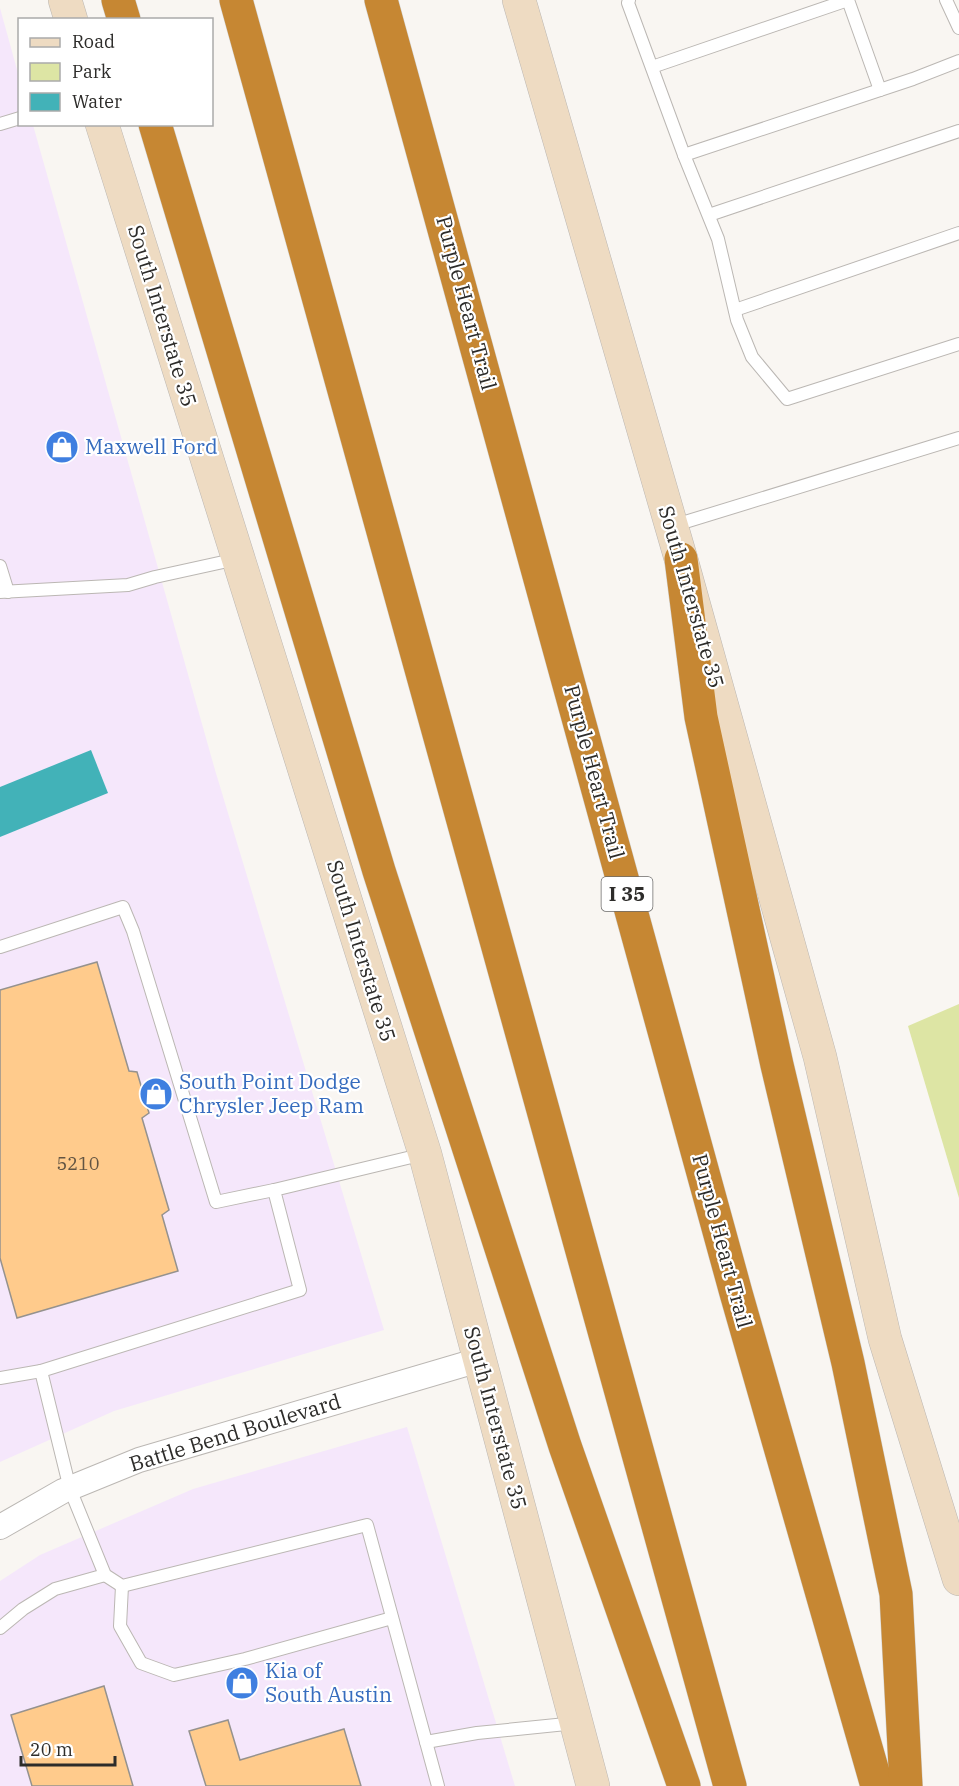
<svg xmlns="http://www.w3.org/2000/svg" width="959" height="1786" font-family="'IBM Plex Serif',serif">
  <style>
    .commercial { fill: #f5e7fb }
    .green { fill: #dde5a4 }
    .water { fill: #42b2b8 }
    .building { fill: #ffcb8c; stroke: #95928e; stroke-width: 1.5 }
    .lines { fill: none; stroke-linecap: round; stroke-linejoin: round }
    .lane-casing { stroke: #bbb7b3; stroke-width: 14 }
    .street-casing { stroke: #bbb7b3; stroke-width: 26 }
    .secondary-casing { stroke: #bbb7b3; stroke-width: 34 }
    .highway-casing { stroke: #d1d1d0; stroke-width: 34 }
    .lane { stroke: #fff; stroke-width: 12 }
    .street { stroke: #fff; stroke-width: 24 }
    .secondary { stroke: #eedbc2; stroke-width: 33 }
    .highway { stroke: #c68733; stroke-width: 33 }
    .labels { text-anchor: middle; stroke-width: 4.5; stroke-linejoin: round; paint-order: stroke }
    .number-label { font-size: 18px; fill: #625442 }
    .shield { fill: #fff; stroke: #6c6b6a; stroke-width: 1.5 }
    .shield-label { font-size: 20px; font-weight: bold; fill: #2d2c2a }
    .street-label { font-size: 21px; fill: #2d2c2a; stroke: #fff }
    .shop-label { font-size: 21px; fill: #366cbe; stroke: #fff; text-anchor: start }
  </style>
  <rect width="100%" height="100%" fill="#f9f6f2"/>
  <g class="commercial">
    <path d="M 0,8 L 19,77 L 20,124 L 33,125 L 215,770 L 384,1330 L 114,1411 L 0,1462 Z"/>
    <path d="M 407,1427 L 515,1786 L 0,1786 L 0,1581 L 40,1555 L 193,1489 Z"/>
  </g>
  <path class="green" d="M 959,1004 L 959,1198 L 908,1026 Z"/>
  <path class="water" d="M 91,750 L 108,793 L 0,837 L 0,787 Z"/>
  <g class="building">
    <path d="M 97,962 L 129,1071 L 137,1072 L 149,1113 L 142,1118 L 169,1210 L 162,1215 L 178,1271 L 17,1318 L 0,1258 L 0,990 Z"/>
    <path d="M 104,1686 L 133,1786 L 32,1786 L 11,1715 Z"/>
    <path d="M 228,1720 L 240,1760 L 344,1729 L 361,1786 L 206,1786 L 189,1731 Z"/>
  </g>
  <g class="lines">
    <defs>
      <g id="lane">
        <path d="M 629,0 L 628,3 L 684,155 L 718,239 L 737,320 L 752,357 L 787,399 L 959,344"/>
        <path d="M 848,0 L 880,90"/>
        <path d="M 946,0 L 959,28"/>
        <path d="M 652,67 L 848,0"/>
        <path d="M 0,124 L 20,118"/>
        <path d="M 684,155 L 913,79 L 959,61"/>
        <path d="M 709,215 L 959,131"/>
        <path d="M 735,310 L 959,233"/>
        <path d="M 672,526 L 959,438"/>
        <path d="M 0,566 L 8,592"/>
        <path d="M 0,592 L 128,585 L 155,577 L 237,559"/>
        <path d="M 0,947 L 123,907 L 133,931 L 216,1202 L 274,1190"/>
        <path d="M 424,1154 L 274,1190 L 300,1290 L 41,1371 L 70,1489 L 105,1575 L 122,1586 L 367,1525 L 438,1786"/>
        <path d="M 0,1378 L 41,1371"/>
        <path d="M 122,1586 L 120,1626 L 141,1663 L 174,1675 L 245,1659 L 392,1618"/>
        <path d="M 0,1628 L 23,1609 L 55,1589 L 105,1575"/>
        <path d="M 426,1742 L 477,1733 L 576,1723"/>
      </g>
      <path id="street" d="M 0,1527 L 63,1491 L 139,1460 L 479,1360"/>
      <g id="secondary">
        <path d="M 65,0 L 71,20"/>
        <path d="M 519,0 L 681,559 L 820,1057 L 885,1339 L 959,1579"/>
        <path d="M 102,124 L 425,1154 L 593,1786"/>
      </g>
      <g id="highway">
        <path d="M 118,0 L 124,20"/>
        <path d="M 236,0 L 730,1786"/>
        <path d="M 381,0 L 736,1293 L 877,1786"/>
        <path d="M 155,124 L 379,871 L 565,1446 L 684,1786"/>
        <path d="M 681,559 L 701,717 L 777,1065 L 848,1363 L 896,1594 L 906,1786"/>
      </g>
    </defs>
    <use href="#lane" class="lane-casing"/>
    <use href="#street" class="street-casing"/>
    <use href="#secondary" class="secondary-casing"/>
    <use href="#highway" class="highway-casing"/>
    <use href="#lane" class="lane"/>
    <use href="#street" class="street"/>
    <use href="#secondary" class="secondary"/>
    <use href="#highway" class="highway"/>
  </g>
  <defs>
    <symbol id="shop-disc" viewBox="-11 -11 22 22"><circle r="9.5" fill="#3f7fe0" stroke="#fff"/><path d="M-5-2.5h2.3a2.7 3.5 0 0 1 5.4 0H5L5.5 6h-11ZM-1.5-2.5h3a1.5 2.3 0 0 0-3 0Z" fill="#fff"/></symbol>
  </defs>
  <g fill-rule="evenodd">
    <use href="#shop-disc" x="43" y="428" width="38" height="38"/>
    <use href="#shop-disc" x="137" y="1075" width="38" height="38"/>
    <use href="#shop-disc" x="223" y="1664" width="38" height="38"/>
  </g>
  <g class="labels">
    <g class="number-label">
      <text x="78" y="1170">5210</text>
    </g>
    <rect class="shield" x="601.5" y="877" width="51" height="34" rx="4.5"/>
    <g class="shield-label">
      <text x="627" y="901">I 35</text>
    </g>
    <g class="street-label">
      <text transform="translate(466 303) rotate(75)" y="7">Purple Heart Trail</text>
      <text transform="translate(162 316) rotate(73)" y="7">South Interstate 35</text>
      <text transform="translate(691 597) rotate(74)" y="7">South Interstate 35</text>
      <text transform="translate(594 772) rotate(75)" y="7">Purple Heart Trail</text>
      <text transform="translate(361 951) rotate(73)" y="7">South Interstate 35</text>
      <text transform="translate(722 1241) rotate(75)" y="7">Purple Heart Trail</text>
      <text transform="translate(495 1418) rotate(75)" y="7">South Interstate 35</text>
      <text transform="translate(235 1433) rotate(-17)" y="7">Battle Bend Boulevard</text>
    </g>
    <g class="shop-label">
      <text x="85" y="454">Maxwell Ford</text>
      <text x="179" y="1089">South Point Dodge<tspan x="179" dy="24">Chrysler Jeep Ram</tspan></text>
      <text x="265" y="1678">Kia of<tspan x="265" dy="24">South Austin</tspan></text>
    </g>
  </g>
  <rect x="18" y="18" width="195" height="108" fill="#ffffff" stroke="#ababaa" stroke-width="1.5"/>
  <rect x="30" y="38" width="30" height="9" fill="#eedbc2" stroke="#ababaa" stroke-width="1.5"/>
  <text x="72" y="48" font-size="18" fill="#2d2c2a">Road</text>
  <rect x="30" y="63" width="30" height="18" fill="#dde5a4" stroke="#ababaa" stroke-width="1.5"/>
  <text x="72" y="78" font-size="18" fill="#2d2c2a">Park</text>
  <rect x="30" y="93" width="30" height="18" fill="#42b2b8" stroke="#ababaa" stroke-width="1.5"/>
  <text x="72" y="108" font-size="18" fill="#2d2c2a">Water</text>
  <path d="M21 1756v9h94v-9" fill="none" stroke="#2d2c2a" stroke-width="3"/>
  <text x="30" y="1756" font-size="18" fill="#2d2c2a" stroke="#ffffff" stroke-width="4.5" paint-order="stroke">20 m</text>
</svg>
